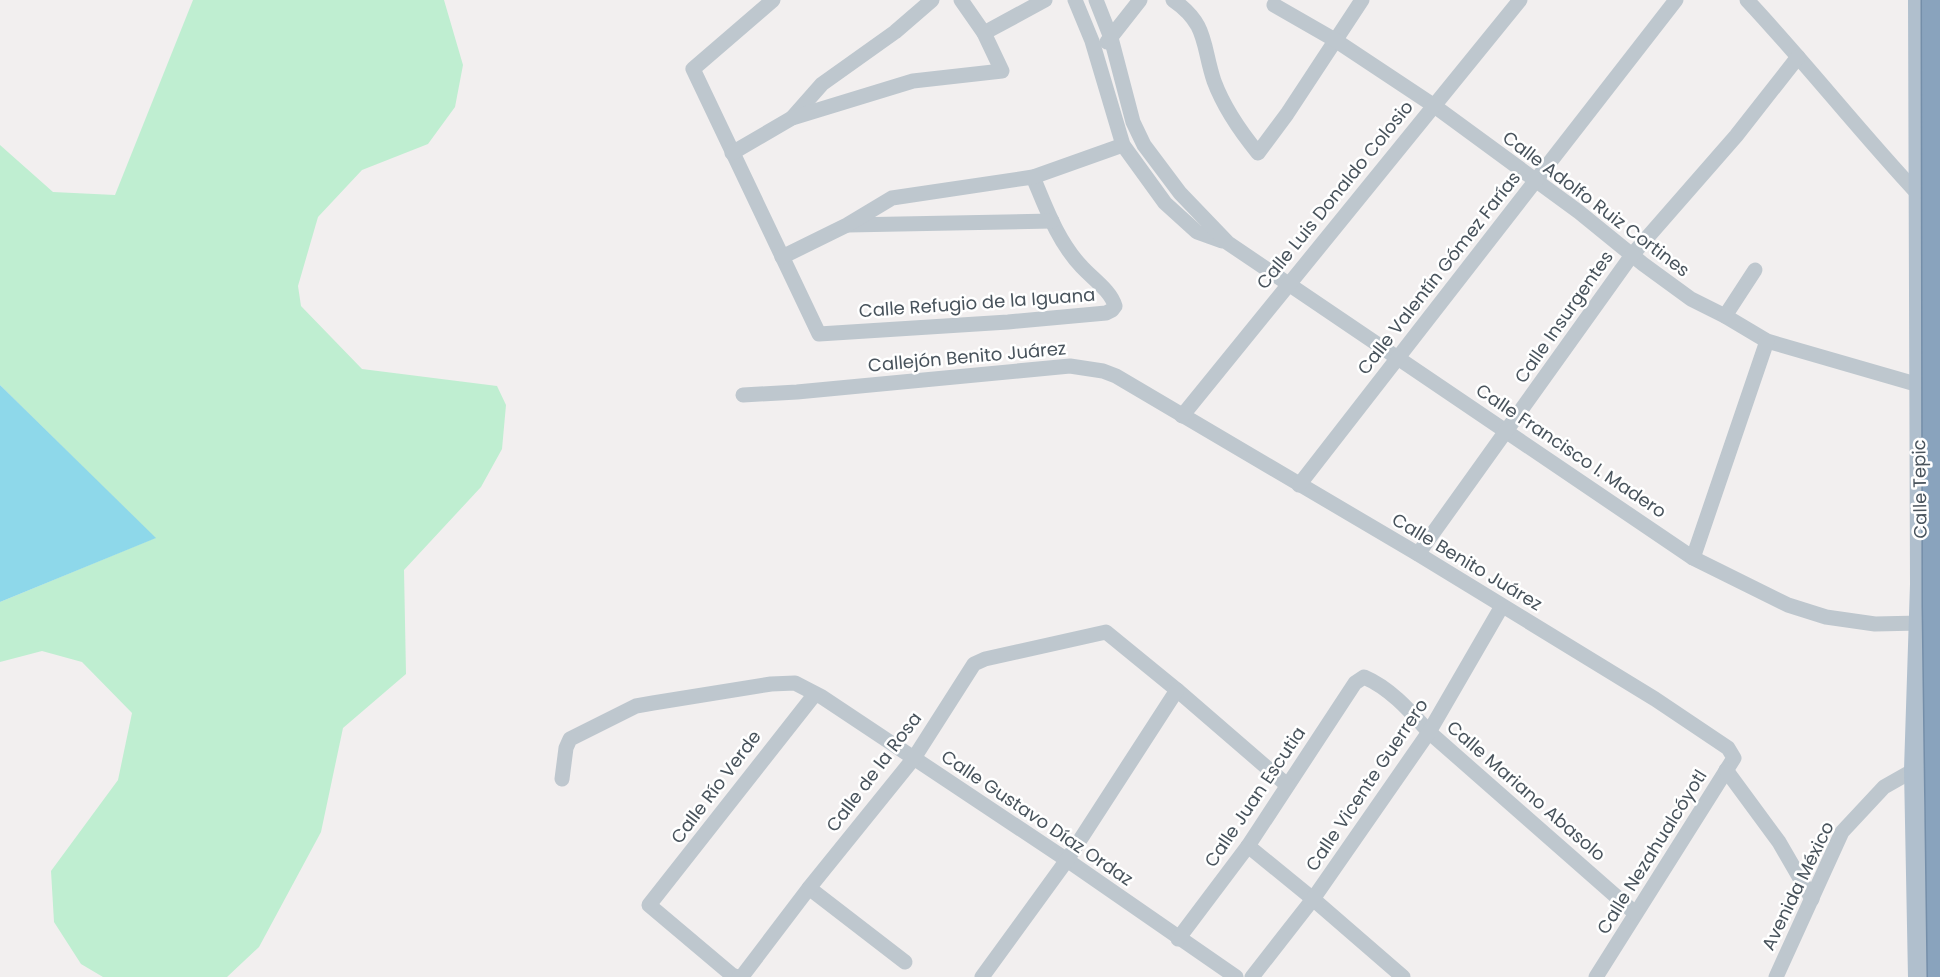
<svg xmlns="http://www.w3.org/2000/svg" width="1940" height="977" font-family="Poppins,sans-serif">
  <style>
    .green { fill: #bfeed1 }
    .water { fill: #8ed8ea }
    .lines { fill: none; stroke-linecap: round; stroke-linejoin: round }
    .minor { stroke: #bec7ce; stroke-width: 15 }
    .major { stroke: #b0bfcd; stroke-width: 20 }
    .highway-bridge-casing { stroke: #748ea9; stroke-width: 25; stroke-linecap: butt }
    .highway-bridge { stroke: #89a3bd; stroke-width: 22 }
    .labels { text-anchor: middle; stroke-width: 5; stroke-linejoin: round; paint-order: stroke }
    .street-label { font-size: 18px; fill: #48535c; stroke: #fff }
  </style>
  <rect width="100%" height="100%" fill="#f2efef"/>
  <path class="green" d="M 193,0 L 444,0 L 463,65 L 455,107 L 428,144 L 362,170 L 318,217 L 298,286 L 301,306 L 362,369 L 497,386 L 506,405 L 502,449 L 481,487 L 404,570 L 406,674 L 343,728 L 321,832 L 259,947 L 227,977 L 103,977 L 81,964 L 54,922 L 51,871 L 118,780 L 132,713 L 82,662 L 42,651 L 0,662 L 0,602 L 155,538 L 0,385 L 0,145 L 53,192 L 115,195 Z"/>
  <path class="water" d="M 0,385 L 156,538 L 0,602 Z"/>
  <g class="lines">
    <g class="minor">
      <path d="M 773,0 L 693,69 L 819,334 L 1008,322 L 1106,313 L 1112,310 L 1115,306 C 1111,291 1093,279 1082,267 C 1058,242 1046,208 1033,177"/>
      <path d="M 1075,0 L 1092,41 L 1123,145 L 1165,203 L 1197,232 L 1222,241"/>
      <path d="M 1096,0 L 1111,38 L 1133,122 L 1144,145 L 1180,193 L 1228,243 L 1693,558 L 1788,605 L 1826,617 L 1875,624 L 1920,623"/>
      <path d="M 1173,0 C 1208,24 1202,45 1214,81 C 1224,108 1240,131 1258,153 L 1287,114 L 1362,0"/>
      <path d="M 1747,0 C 1806,63 1859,131 1918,194"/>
      <path d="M 1274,5 L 1335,40 L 1433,105 L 1579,212 L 1643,264 L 1691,299 L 1725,316 L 1767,341 L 1919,385"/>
      <path d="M 984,33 L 1045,0"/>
      <path d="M 1107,42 L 1140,0"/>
      <path d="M 792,118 L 822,84 L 895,32 L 932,0"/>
      <path d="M 732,153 L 792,118 L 913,81 L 1002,71 L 984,33 L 961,0"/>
      <path d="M 848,225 L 1052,221"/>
      <path d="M 782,257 L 847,225 L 892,198 L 1033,177 L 1123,145"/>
      <path d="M 1725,316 L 1755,270"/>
      <path d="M 743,395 L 797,392 L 1070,366 L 1103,371 L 1116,376 L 1418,554 L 1655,699 L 1728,748 L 1734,758 L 1596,977"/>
      <path d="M 1182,416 L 1520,0"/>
      <path d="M 1299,485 L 1676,0"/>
      <path d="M 1418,554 L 1632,255 L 1736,136 L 1798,57"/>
      <path d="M 1693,558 L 1767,341"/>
      <path d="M 1726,770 L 1779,842 L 1812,899"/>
      <path d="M 562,779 L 566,748 L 570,739 L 636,706 L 653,703 L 771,684 L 795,683 L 822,697 L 1067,860 L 1236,977"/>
      <path d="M 1248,846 L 1313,899 L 1403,977"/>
      <path d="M 809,888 L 905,962"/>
      <path d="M 1178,939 L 1248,846 L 1355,683 L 1364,677 C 1390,688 1410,711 1429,732 L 1635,913"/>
      <path d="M 737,977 L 732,975 L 649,905 L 815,694"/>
      <path d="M 739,977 L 743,975 L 809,888 L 914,758 L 974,664 L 985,659 L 1106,632 L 1177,690 L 1287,785"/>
      <path d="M 982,977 L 1067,860 L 1177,690"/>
      <path d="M 1252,977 L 1313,899 L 1429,732 L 1502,606"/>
      <path d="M 1776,977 L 1842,832 L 1884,787 L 1914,770"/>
    </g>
    <path class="major" d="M 1918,977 L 1914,770 L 1920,584 L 1918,0"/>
    <defs>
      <path id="highway-bridge" d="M 1933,0 L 1934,607 L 1939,977"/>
    </defs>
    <use href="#highway-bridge" class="highway-bridge-casing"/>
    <use href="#highway-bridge" class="highway-bridge"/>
  </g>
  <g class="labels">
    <g class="street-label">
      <text transform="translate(1335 195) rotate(-51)" y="6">Calle Luis Donaldo Colosio</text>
      <text transform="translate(1596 204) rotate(37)" y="6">Calle Adolfo Ruiz Cortines</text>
      <text transform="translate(1439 273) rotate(-52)" y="6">Calle Valentín Gómez Farías</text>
      <text transform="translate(977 303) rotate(-4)" y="6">Calle Refugio de la Iguana</text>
      <text transform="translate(1564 317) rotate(-55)" y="6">Calle Insurgentes</text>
      <text transform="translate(967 357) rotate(-5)" y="6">Callejón Benito Juárez</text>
      <text transform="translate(1571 451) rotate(34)" y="6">Calle Francisco I. Madero</text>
      <text transform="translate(1920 489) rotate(-91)" y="6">Calle Tepic</text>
      <text transform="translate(1467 562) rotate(31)" y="6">Calle Benito Juárez</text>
      <text transform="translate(874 772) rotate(-53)" y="6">Calle de la Rosa</text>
      <text transform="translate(1367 785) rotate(-56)" y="6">Calle Vicente Guerrero</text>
      <text transform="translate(716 787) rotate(-53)" y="6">Calle Río Verde</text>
      <text transform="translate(1526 791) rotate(41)" y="6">Calle Mariano Abasolo</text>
      <text transform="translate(1255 797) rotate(-56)" y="6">Calle Juan Escutia</text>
      <text transform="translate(1037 818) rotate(34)" y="6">Calle Gustavo Díaz Ordaz</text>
      <text transform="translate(1652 852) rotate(-58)" y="6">Calle Nezahualcóyotl</text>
      <text transform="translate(1798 886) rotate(-64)" y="6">Avenida México</text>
    </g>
  </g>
</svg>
